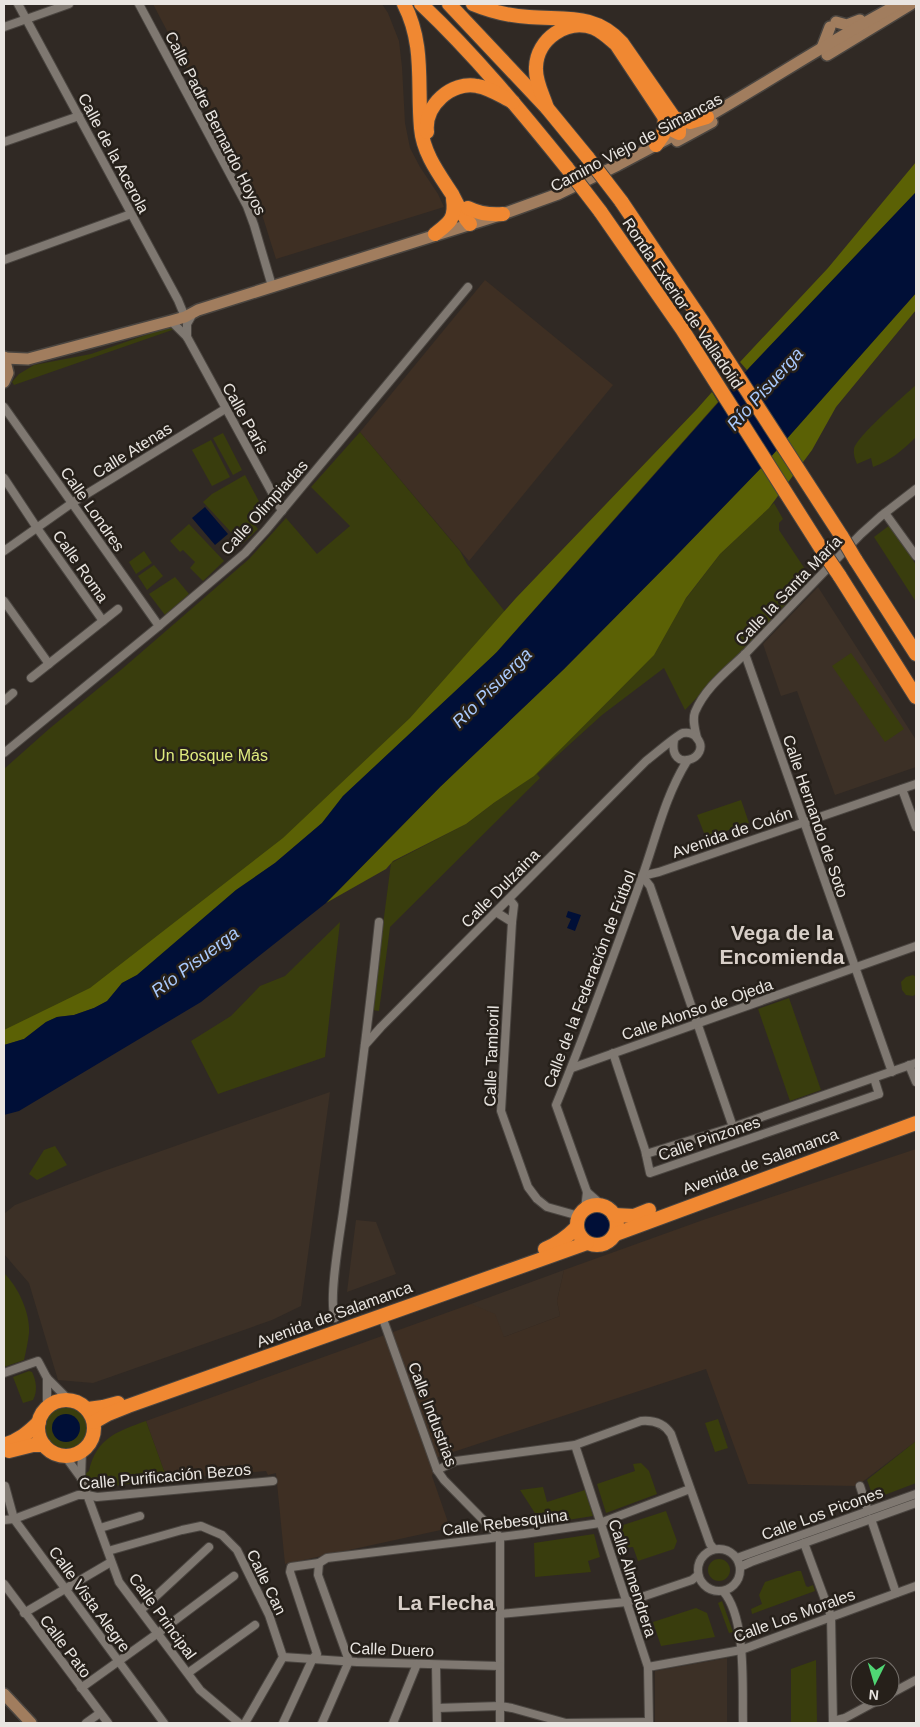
<svg xmlns="http://www.w3.org/2000/svg" width="920" height="1727" font-family="Arial,sans-serif">
  <style>
    .built { fill: #3c3026 }
    .industrial { fill: #3e2f23 }
    .green { fill: #393d0d }
    .forest { fill: #5b6105 }
    .water { fill: #000f37 }
    .lines { fill: none; stroke-linecap: round; stroke-linejoin: round }
    .street-casing { stroke: #4a4540; stroke-width: 10 }
    .secondary-casing { stroke: #4a4540; stroke-width: 14 }
    .highway-casing { stroke: #4a4540; stroke-width: 16 }
    .street { stroke: #7f7871; stroke-width: 8 }
    .secondary { stroke: #a17d5e; stroke-width: 11 }
    .highway { stroke: #f08832; stroke-width: 14 }
    .highway-bridge-casing { stroke: #4a4540; stroke-width: 16; stroke-linecap: butt }
    .highway-bridge { stroke: #f08832; stroke-width: 14 }
    .labels { text-anchor: middle; stroke-width: 5; stroke-linejoin: round; paint-order: stroke }
    .street-label { font-size: 16px; fill: #e9e5e1; stroke: #26201a }
    .park-label { font-size: 16px; fill: #dfeb7e; stroke: #26201a }
    .water-label { font-size: 18px; font-style: italic; fill: #aacafd; stroke: #26201a }
    .district-label { font-size: 21px; font-weight: bold; fill: #d8cfc8; stroke: #26201a }
  </style>
  <rect width="100%" height="100%" fill="#302924"/>
  <g class="built">
    <path d="M 818,587 L 916,740 L 916,767 L 835,795 L 797,691 L 781,696 L 763,644 Z"/>
    <path d="M 330,1092 L 301,1306 L 272,1320 L 93,1383 L 58,1380 L 29,1283 L 4,1254 L 5,1213 L 15,1205 L 104,1171 Z"/>
    <path d="M 356,1220 L 376,1222 L 396,1274 L 347,1292 Z"/>
    <path d="M 564,1270 L 557,1301 L 560,1316 L 504,1337 L 471,1304 Z"/>
    <path d="M 727,1658 L 727,1723 L 655,1723 L 655,1671 Z"/>
  </g>
  <g class="industrial">
    <path d="M 153,4 L 382,4 L 388,13 L 399,41 L 402,67 L 405,123 L 410,148 L 420,167 L 438,194 L 444,207 L 276,259 L 260,208 Z"/>
    <path d="M 485,280 L 613,385 L 469,561 L 360,432 Z"/>
    <path d="M 916,1149 L 916,1441 L 857,1486 L 748,1484 L 706,1369 L 438,1457 L 432,1476 L 450,1528 L 285,1564 L 276,1473 L 268,1475 L 266,1471 L 167,1479 L 146,1421 L 471,1304 L 495,1314 L 504,1337 L 560,1316 L 557,1301 L 564,1270 L 703,1220 Z"/>
  </g>
  <g class="green">
    <path d="M 166,328 L 175,329 L 14,385 L 12,382 L 19,374 L 34,365 L 91,354 Z"/>
    <path d="M 916,385 L 916,437 C 903,450 890,461 873,467 L 871,458 L 857,464 C 855,459 853,454 854,449 C 856,437 905,395 916,385 Z"/>
    <path d="M 360,432 L 460,551 L 467,564 L 518,628 L 497,652 L 322,823 L 137,975 L 4,1045 L 4,769 L 49,729 L 122,669 L 249,559 L 286,518 L 317,554 L 350,526 L 311,487 Z"/>
    <path d="M 223,433 L 242,470 L 233,475 L 213,438 Z"/>
    <path d="M 211,440 L 230,477 L 212,486 L 192,450 Z"/>
    <path d="M 245,475 L 262,507 L 247,516 L 258,529 L 242,544 L 203,502 L 212,494 Z"/>
    <path d="M 774,503 L 783,519 L 779,523 L 779,530 L 811,578 L 685,710 L 664,668 L 602,715 L 537,774 L 540,778 L 390,927 L 379,1011 L 372,1010 L 391,863 L 466,824 L 495,802 L 574,735 L 607,702 L 720,554 Z"/>
    <path d="M 189,524 L 224,561 L 203,581 L 190,568 L 195,562 L 183,550 L 180,552 L 170,541 Z"/>
    <path d="M 890,525 L 916,565 L 916,602 L 874,537 Z"/>
    <path d="M 144,551 L 152,563 L 136,574 L 129,562 Z"/>
    <path d="M 154,565 L 163,576 L 147,590 L 138,576 Z"/>
    <path d="M 175,577 L 189,594 L 165,615 L 149,594 Z"/>
    <path d="M 851,653 L 904,729 L 885,742 L 832,666 Z"/>
    <path d="M 741,800 L 749,823 L 706,838 L 697,815 Z"/>
    <path d="M 340,922 L 325,1057 L 218,1094 L 191,1041 L 231,1016 L 260,986 L 285,976 Z"/>
    <path d="M 913,975 L 916,977 L 916,994 L 913,996 L 906,995 L 902,990 L 901,982 L 906,977 Z"/>
    <path d="M 789,998 L 821,1090 L 790,1101 L 758,1009 Z"/>
    <path d="M 55,1146 L 67,1165 L 37,1180 L 29,1174 L 44,1150 Z"/>
    <path d="M 4,1273 C 18,1287 30,1312 29,1333 C 28,1342 26,1351 24,1360 L 4,1367 Z"/>
    <path d="M 29,1371 L 32,1372 C 36,1380 38,1391 33,1400 L 23,1403 L 13,1377 Z"/>
    <circle cx="66" cy="1428" r="23"/>
    <path d="M 718,1419 L 728,1448 L 715,1452 L 705,1423 Z"/>
    <path d="M 146,1421 L 167,1479 L 90,1489 L 85,1474 L 89,1471 C 96,1438 118,1431 146,1421 Z"/>
    <path d="M 916,1441 L 916,1483 L 874,1499 L 867,1480 Z"/>
    <path d="M 641,1463 L 649,1471 L 657,1494 L 606,1513 L 597,1484 L 635,1471 L 633,1464 Z"/>
    <path d="M 543,1487 L 547,1502 L 585,1490 L 593,1516 L 542,1524 L 520,1490 Z"/>
    <path d="M 666,1511 L 677,1541 L 674,1549 L 638,1561 L 633,1547 L 622,1548 L 614,1528 Z"/>
    <path d="M 594,1534 L 600,1557 L 588,1561 L 591,1572 L 535,1577 L 534,1543 Z"/>
    <circle cx="719" cy="1570" r="11"/>
    <path d="M 797,1571 L 801,1571 L 806,1586 L 808,1587 L 813,1585 L 815,1591 L 752,1614 L 751,1609 L 762,1604 L 759,1595 L 765,1582 Z"/>
    <path d="M 722,1601 L 733,1632 L 729,1633 L 718,1603 Z"/>
    <path d="M 696,1608 L 707,1613 L 715,1637 L 661,1646 L 653,1622 Z"/>
    <path d="M 816,1660 L 817,1723 L 791,1723 L 791,1669 Z"/>
  </g>
  <g class="forest">
    <path d="M 916,162 L 916,192 L 747,370 L 740,362 L 828,268 Z"/>
    <path d="M 916,293 L 916,310 L 836,407 L 812,450 L 769,508 L 720,554 L 686,598 L 654,655 L 534,776 L 495,802 L 466,824 L 393,861 L 386,869 L 326,903 L 440,787 L 564,669 L 674,558 L 760,469 Z"/>
    <path d="M 712,392 L 718,402 L 494,655 L 343,796 L 322,823 L 275,863 L 236,890 L 137,975 L 122,983 L 108,1001 L 94,1008 L 74,1015 L 57,1017 L 46,1022 L 24,1039 L 4,1045 L 4,1030 L 90,988 L 283,838 L 410,718 L 516,598 L 697,409 Z"/>
  </g>
  <g class="water">
    <path d="M 916,192 L 916,293 L 760,469 L 674,558 L 564,669 L 440,787 L 326,903 L 201,1002 L 19,1111 L 4,1115 L 4,1045 L 24,1039 L 46,1022 L 57,1017 L 74,1015 L 94,1008 L 107,1001 L 122,983 L 137,975 L 236,890 L 275,863 L 322,823 L 343,796 L 497,652 L 750,367 Z"/>
    <path d="M 205,507 L 228,534 L 215,545 L 192,518 Z"/>
    <path d="M 568,911 L 581,915 L 575,931 L 567,928 L 571,919 L 566,917 Z"/>
    <circle cx="596" cy="1224" r="14"/>
    <circle cx="66" cy="1428" r="14"/>
  </g>
  <g class="lines">
    <defs>
      <g id="street">
        <path d="M 18,4 L 178,300 L 185,317"/>
        <path d="M 139,4 L 247,206 L 254,225 L 272,286"/>
        <path d="M 4,27 L 69,4"/>
        <path d="M 4,142 L 79,116"/>
        <path d="M 4,260 L 131,214"/>
        <path d="M 171,321 L 187,337 L 282,511"/>
        <path d="M 187,337 L 187,324 L 191,317"/>
        <path d="M 4,407 L 159,626"/>
        <path d="M 4,478 L 37,528 L 103,621"/>
        <path d="M 885,513 L 916,556"/>
        <path d="M 4,551 L 72,503 L 225,409"/>
        <path d="M 4,601 L 49,664"/>
        <path d="M 745,654 L 892,1072"/>
        <path d="M 31,678 L 118,609"/>
        <path d="M 4,701 L 13,693"/>
        <path d="M 697,738 C 695,729 692,720 695,712 C 706,686 729,670 747,652 C 785,612 823,573 861,534 L 881,516 L 916,489"/>
        <path d="M 4,753 L 159,626 L 245,553 L 266,530 L 468,287"/>
        <path d="M 902,789 L 916,827"/>
        <path d="M 642,876 L 659,872 L 916,784"/>
        <path d="M 642,876 L 650,886 L 733,1127"/>
        <path d="M 509,899 L 514,905 L 512,922"/>
        <path d="M 496,912 L 512,922 L 501,1111 L 528,1187 L 537,1199 L 547,1207 L 579,1216"/>
        <path d="M 365,1045 L 381,1027 L 646,761 C 653,756 678,734 683,733 C 689,732 694,734 697,738 C 713,758 668,775 674,740"/>
        <path d="M 613,1053 L 645,1150 L 650,1173 L 879,1094 L 874,1078"/>
        <path d="M 909,1065 L 916,1082"/>
        <path d="M 572,1068 L 916,946"/>
        <path d="M 646,1154 L 733,1127 L 916,1063"/>
        <path d="M 587,1192 L 603,1206"/>
        <path d="M 585,1209 L 587,1192 L 556,1105 C 587,1030 614,954 642,877 C 656,838 665,796 687,761"/>
        <path d="M 335,1318 C 328,1300 340,1234 343,1212 C 356,1116 369,1019 379,922"/>
        <path d="M 384,1322 L 437,1470 L 444,1480 L 500,1537 L 500,1723"/>
        <path d="M 4,1373 L 38,1361 L 47,1378 L 69,1400"/>
        <path d="M 47,1378 L 47,1407"/>
        <path d="M 575,1445 L 648,1667 L 649,1723"/>
        <path d="M 65,1456 L 81,1478 L 119,1582 L 200,1690 L 239,1723"/>
        <path d="M 437,1470 L 456,1461 L 575,1445 L 641,1421 C 653,1420 664,1423 671,1434 L 710,1544 L 714,1549"/>
        <path d="M 81,1478 L 82,1451"/>
        <path d="M 5,1486 L 14,1519 L 164,1723"/>
        <path d="M 860,1486 L 868,1511"/>
        <path d="M 871,1519 L 896,1593"/>
        <path d="M 4,1520 L 14,1519 L 78,1495 L 87,1495 L 97,1497 L 273,1481"/>
        <path d="M 100,1528 L 140,1516"/>
        <path d="M 804,1543 L 831,1616 L 833,1723"/>
        <circle cx="719" cy="1570" r="21"/>
        <path d="M 108,1551 L 182,1530 L 201,1526 L 222,1535 L 237,1550 L 269,1615 L 283,1657 L 245,1723"/>
        <path d="M 737,1558 L 916,1494"/>
        <path d="M 319,1563 L 318,1575 L 349,1661 L 322,1723"/>
        <path d="M 740,1567 L 751,1562 L 916,1503"/>
        <path d="M 4,1584 L 108,1723"/>
        <path d="M 723,1591 C 747,1618 742,1688 743,1723"/>
        <path d="M 141,1610 L 209,1547"/>
        <path d="M 24,1613 L 111,1562"/>
        <path d="M 500,1614 L 627,1602 L 692,1580 L 698,1575"/>
        <path d="M 283,1657 L 357,1662 L 500,1666"/>
        <path d="M 436,1665 L 437,1723"/>
        <path d="M 648,1667 L 741,1650 L 916,1586"/>
        <path d="M 188,1673 L 255,1625"/>
        <path d="M 81,1688 L 158,1633 L 234,1576"/>
        <path d="M 890,1694 L 916,1680"/>
        <path d="M 437,1708 L 500,1706 L 512,1708 L 566,1723 L 649,1722"/>
        <path d="M 833,1721 L 845,1718 L 884,1697"/>
        <path d="M 86,1723 L 100,1713"/>
        <path d="M 283,1723 L 313,1658 L 317,1654 L 290,1572 L 291,1567 L 319,1563 L 327,1558 L 524,1534 L 600,1523 L 690,1489"/>
        <path d="M 393,1723 L 417,1664"/>
      </g>
      <g id="secondary">
        <path d="M 836,22 L 847,25 L 860,20"/>
        <path d="M 822,48 L 830,27"/>
        <path d="M 827,55 L 911,4"/>
        <path d="M 700,121 C 767,83 831,40 899,4"/>
        <path d="M 677,141 L 712,122"/>
        <path d="M 4,357 L 8,373 L 4,382"/>
        <path d="M 4,358 L 28,359 L 171,321 L 185,317 L 198,310 L 503,214 L 558,194 L 618,165 L 684,130"/>
        <path d="M 4,1694 L 31,1723"/>
      </g>
      <g id="highway">
        <path d="M 404,4 C 425,45 417,84 421,128 C 423,153 439,174 452,194 C 457,204 462,215 470,224"/>
        <path d="M 421,4 C 474,54 521,111 567,168"/>
        <path d="M 449,4 L 547,108 L 588,158"/>
        <path d="M 473,4 C 490,11 510,16 529,17 C 565,20 595,13 622,43 L 679,125 L 679,133 L 673,130 L 616,44 C 609,38 603,32 594,28 C 567,18 537,39 536,67 C 535,81 543,95 547,108"/>
        <path d="M 673,118 L 690,122 L 707,117"/>
        <path d="M 427,132 C 424,105 452,81 477,86 C 490,88 501,96 513,102"/>
        <path d="M 656,145 L 663,135 L 665,118"/>
        <path d="M 621,201 L 702,321 L 842,537"/>
        <path d="M 468,208 C 480,214 490,215 503,214"/>
        <path d="M 600,211 L 682,329 L 824,553"/>
        <path d="M 435,234 C 449,223 456,219 453,199"/>
        <path d="M 855,559 L 916,654"/>
        <path d="M 839,575 L 916,697"/>
        <circle cx="597" cy="1225" r="20"/>
        <path d="M 614,1215 L 634,1216 L 649,1210"/>
        <path d="M 616,1234 L 916,1123"/>
        <path d="M 545,1249 C 558,1244 567,1237 577,1227"/>
        <circle cx="66" cy="1428" r="28"/>
        <path d="M 88,1409 L 103,1407 L 118,1403"/>
        <path d="M 94,1422 L 108,1414 L 128,1406 L 587,1243"/>
        <path d="M 4,1445 C 19,1440 28,1433 39,1422"/>
        <path d="M 9,1451 L 33,1445 L 44,1445"/>
      </g>
    </defs>
    <use href="#street" class="street-casing"/>
    <use href="#secondary" class="secondary-casing"/>
    <use href="#highway" class="highway-casing"/>
    <use href="#street" class="street"/>
    <use href="#secondary" class="secondary"/>
    <use href="#highway" class="highway"/>
    <defs>
      <g id="highway-bridge">
        <path d="M 588,158 L 621,201"/>
        <path d="M 567,168 L 600,211"/>
        <path d="M 842,537 L 855,559"/>
        <path d="M 824,553 L 839,575"/>
      </g>
    </defs>
    <use href="#highway-bridge" class="highway-bridge-casing"/>
    <use href="#highway-bridge" class="highway-bridge"/>
  </g>
  <g class="labels">
    <g class="street-label">
      <text transform="translate(216 123) rotate(63)" y="6">Calle Padre Bernardo Hoyos</text>
      <text transform="translate(636 142) rotate(-28)" y="6">Camino Viejo de Simancas</text>
      <text transform="translate(114 153) rotate(62)" y="6">Calle de la Acerola</text>
      <text transform="translate(683 303) rotate(56)" y="6">Ronda Exterior de Valladolid</text>
      <text transform="translate(246 418) rotate(61)" y="6">Calle París</text>
      <text transform="translate(132 450) rotate(-32)" y="6">Calle Atenas</text>
      <text transform="translate(264 507) rotate(-48)" y="6">Calle Olimpiadas</text>
      <text transform="translate(93 509) rotate(55)" y="6">Calle Londres</text>
      <text transform="translate(81 566) rotate(55)" y="6">Calle Roma</text>
      <text transform="translate(788 590) rotate(-46)" y="6">Calle la Santa María</text>
      <text transform="translate(816 816) rotate(71)" y="6">Calle Hernando de Soto</text>
      <text transform="translate(732 832) rotate(-19)" y="6">Avenida de Colón</text>
      <text transform="translate(500 888) rotate(-45)" y="6">Calle Dulzaina</text>
      <text transform="translate(589 979) rotate(-69)" y="6">Calle de la Federación de Fútbol</text>
      <text transform="translate(697 1009) rotate(-19)" y="6">Calle Alonso de Ojeda</text>
      <text transform="translate(491 1056) rotate(-88)" y="6">Calle Tamboril</text>
      <text transform="translate(709 1138) rotate(-19)" y="6">Calle Pinzones</text>
      <text transform="translate(760 1161) rotate(-20)" y="6">Avenida de Salamanca</text>
      <text transform="translate(334 1314) rotate(-20)" y="6">Avenida de Salamanca</text>
      <text transform="translate(433 1414) rotate(69)" y="6">Calle Industrias</text>
      <text transform="translate(165 1476) rotate(-5)" y="6">Calle Purificación Bezos</text>
      <text transform="translate(822 1513) rotate(-20)" y="6">Calle Los Picones</text>
      <text transform="translate(505 1522) rotate(-7)" y="6">Calle Rebesquina</text>
      <text transform="translate(633 1578) rotate(72)" y="6">Calle Almendrera</text>
      <text transform="translate(267 1582) rotate(64)" y="6">Calle Can</text>
      <text transform="translate(90 1599) rotate(54)" y="6">Calle Vista Alegre</text>
      <text transform="translate(794 1615) rotate(-20)" y="6">Calle Los Morales</text>
      <text transform="translate(163 1616) rotate(54)" y="6">Calle Principal</text>
      <text transform="translate(66 1646) rotate(53)" y="6">Calle Pato</text>
      <text transform="translate(392 1649) rotate(2)" y="6">Calle Duero</text>
    </g>
    <g class="park-label">
      <text x="211" y="761">Un Bosque Más</text>
    </g>
    <g class="water-label">
      <text transform="translate(765 389) rotate(-48)" y="6">Río Pisuerga</text>
      <text transform="translate(492 688) rotate(-45)" y="6">Río Pisuerga</text>
      <text transform="translate(195 962) rotate(-37)" y="6">Río Pisuerga</text>
    </g>
    <g class="district-label">
      <text x="782" y="940">Vega de la<tspan x="782" dy="24">Encomienda</tspan></text>
      <text x="446" y="1610">La Flecha</text>
    </g>
  </g>
  <rect width="920" height="1727" fill="none" stroke="#e9e5e1" stroke-width="10"/>
  <g transform="translate(875 1682) rotate(185)"><circle r="24" fill="#26201a" stroke="#746f6a"/>
  <path d="M0-4L9 19L0 12L-9 19Z" fill="#50d674"/>
  <text y="-8" font-size="14" font-weight="bold" text-anchor="middle" fill="#e9e5e1">N</text>
  </g>
</svg>
